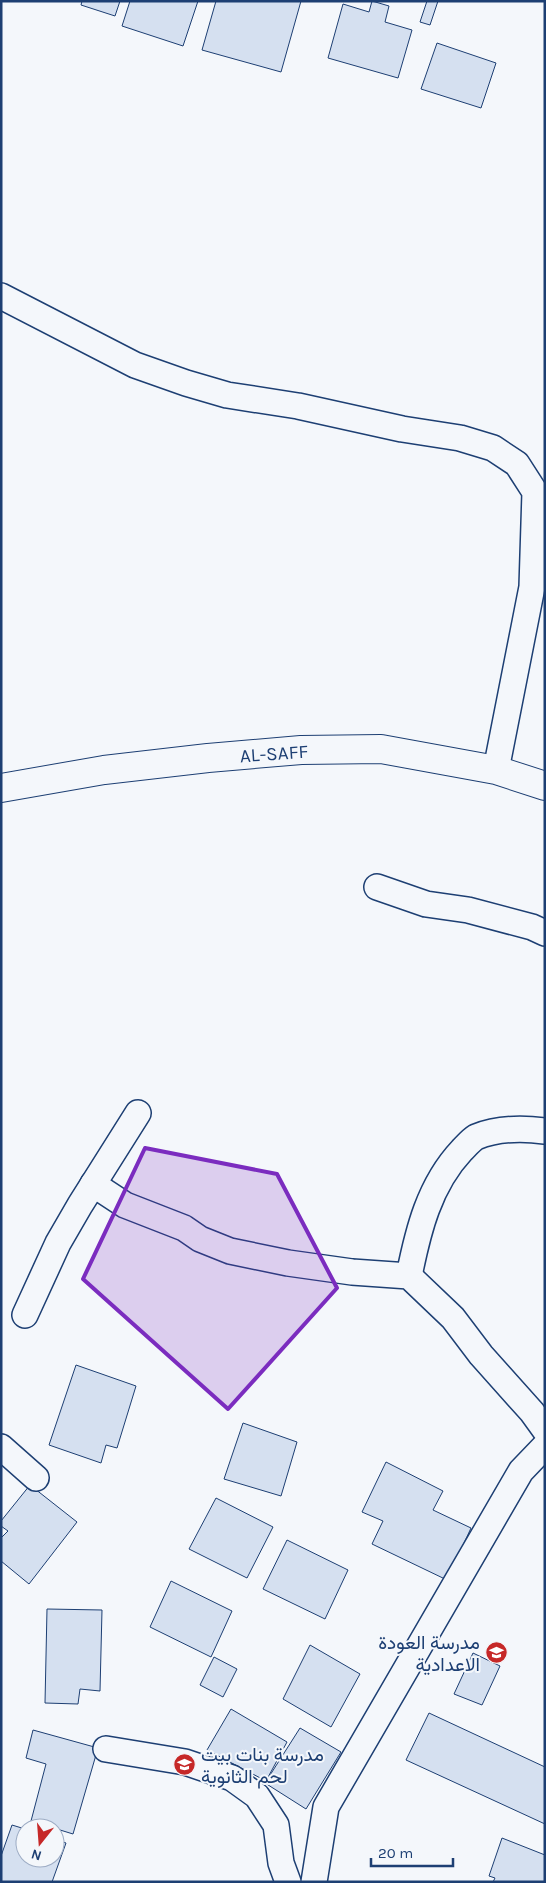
<svg xmlns="http://www.w3.org/2000/svg" width="546" height="1883" font-family="Karla,Vazirmatn,sans-serif">
  <style>
    .building { fill: #d5e0f0; stroke: #1d3f73 }
    .lines { fill: none; stroke-linecap: round; stroke-linejoin: round }
    .street-casing { stroke: #1d3f73; stroke-width: 28 }
    .secondary-casing { stroke: #1d3f73; stroke-width: 30 }
    .street { stroke: #f4f7fb; stroke-width: 25 }
    .secondary { stroke: #f4f7fb; stroke-width: 28 }
    .marked { fill: #7b2cbf; fill-opacity: 0.2; stroke: #7b2cbf; stroke-width: 4; stroke-linejoin: round }
    .labels { text-anchor: middle; stroke-width: 4; stroke-linejoin: round; paint-order: stroke }
    .street-label { font-size: 19px; fill: #1d3f73; stroke: #f4f7fb }
    .poi-label { font-size: 19px; fill: #1d3f73; stroke: #f4f7fb; text-anchor: end }
  </style>
  <rect width="100%" height="100%" fill="#f4f7fb"/>
  <g class="building">
    <path d="M 82,1 L 120,1 L 115,16 L 81,5 Z"/>
    <path d="M 130,1 L 198,1 L 183,46 L 122,26 Z"/>
    <path d="M 216,1 L 301,1 L 281,72 L 202,50 Z"/>
    <path d="M 372,1 L 389,6 L 385,22 L 412,30 L 398,78 L 328,58 L 343,4 L 369,12 Z"/>
    <path d="M 427,1 L 438,1 L 430,25 L 420,22 Z"/>
    <path d="M 437,43 L 496,63 L 481,108 L 421,89 Z"/>
    <path d="M 76,1365 L 136,1386 L 117,1448 L 106,1445 L 101,1463 L 49,1445 Z"/>
    <path d="M 243,1423 L 297,1442 L 281,1496 L 224,1479 Z"/>
    <path d="M 386,1462 L 443,1491 L 433,1510 L 471,1528 L 447,1580 L 372,1544 L 383,1521 L 362,1512 Z"/>
    <path d="M 30,1485 L 77,1522 L 29,1584 L 1,1561 L 1,1538 L 8,1531 L 1,1526 L 1,1521 Z"/>
    <path d="M 216,1498 L 273,1527 L 247,1578 L 189,1549 Z"/>
    <path d="M 287,1540 L 348,1570 L 325,1619 L 263,1589 Z"/>
    <path d="M 171,1581 L 232,1611 L 211,1657 L 150,1627 Z"/>
    <path d="M 47,1609 L 102,1610 L 100,1691 L 80,1689 L 78,1704 L 45,1703 Z"/>
    <path d="M 310,1645 L 360,1674 L 331,1727 L 283,1699 Z"/>
    <path d="M 473,1653 L 500,1666 L 482,1705 L 454,1694 Z"/>
    <path d="M 214,1657 L 237,1669 L 223,1697 L 200,1685 Z"/>
    <path d="M 231,1709 L 287,1742 L 266,1781 L 207,1750 Z"/>
    <path d="M 429,1713 L 545,1767 L 545,1824 L 406,1760 Z"/>
    <path d="M 300,1728 L 341,1752 L 306,1809 L 265,1783 Z"/>
    <path d="M 33,1730 L 98,1748 L 73,1834 L 31,1821 L 46,1764 L 26,1758 Z"/>
    <path d="M 12,1825 L 25,1829 L 25,1858 L 55,1858 L 55,1839 L 66,1843 L 52,1882 L 1,1882 L 1,1856 Z"/>
    <path d="M 502,1838 L 545,1855 L 545,1882 L 493,1882 L 495,1878 L 489,1876 Z"/>
  </g>
  <g class="lines">
    <defs>
      <g id="street">
        <path d="M 1,296 L 135,365 L 186,383 L 227,395 L 298,406 L 402,429 L 460,438 L 493,448 L 517,464 L 535,492 L 532,587 L 496,770"/>
        <path d="M 377,887 L 426,904 L 468,910 L 532,927 L 545,933"/>
        <path d="M 93,1184 L 125,1205 L 184,1228 L 200,1239 L 230,1251 L 288,1263 L 352,1272 L 409,1276 L 453,1318 L 481,1355 L 532,1412 L 545,1430"/>
        <path d="M 409,1276 C 418,1231 429,1185 462,1150 C 466,1146 471,1140 476,1137 C 498,1128 522,1128 545,1131"/>
        <path d="M 25,1315 L 58,1243 L 80,1205 L 138,1113"/>
        <path d="M 1,1447 L 36,1478"/>
        <path d="M 106,1749 L 185,1762 L 232,1778 L 257,1796 L 276,1825 L 281,1863 L 288,1882"/>
        <path d="M 314,1882 L 326,1807 L 521,1471 L 545,1446"/>
      </g>
      <path id="secondary" d="M 1,788 L 104,770 L 208,758 L 301,750 L 381,749 L 496,770 L 545,786"/>
    </defs>
    <use href="#street" class="street-casing"/>
    <use href="#secondary" class="secondary-casing"/>
    <use href="#street" class="street"/>
    <use href="#secondary" class="secondary"/>
  </g>
  <path class="marked" d="M 145,1148 L 277,1174 L 337,1288 L 228,1409 L 83,1279 Z"/>
  <defs>
    <symbol id="school-disc" viewBox="-11 -11 22 22"><circle r="9.5" fill="#c62828" stroke="#f4f7fb"/><path d="M0-5L7-2L0 1L-7-2ZM-4 1L0 2.5L4 1V4Q0 6-4 4Z" fill="#fff"/></symbol>
  </defs>
  <g fill-rule="evenodd">
    <use href="#school-disc" x="484" y="1640" width="25" height="25"/>
    <use href="#school-disc" x="172" y="1752" width="25" height="25"/>
  </g>
  <g class="labels">
    <g class="street-label">
      <text transform="translate(274 753) rotate(-4)" y="7">AL-SAFF</text>
    </g>
    <g class="poi-label">
      <text x="480" y="1649">مدرسة العودة<tspan x="480" dy="22">الاعدادية</tspan></text>
      <text x="201" y="1761" text-anchor="start">مدرسة بنات بيت<tspan x="201" dy="22">لحم الثانوية</tspan></text>
    </g>
  </g>
  <rect width="546" height="1883" fill="none" stroke="#1d3f73" stroke-width="5"/>
  <g transform="translate(40 1843) rotate(197)"><circle r="24" fill="#f4f7fb" stroke="#9eadc5"/>
  <path d="M0-4L9 19L0 12L-9 19Z" fill="#c62828"/>
  <text y="-8" font-size="14" font-weight="bold" text-anchor="middle" fill="#1d3f73">N</text>
  </g>
  <path d="M371 1858v8h82v-8" fill="none" stroke="#1d3f73" stroke-width="2.5"/>
  <text x="378" y="1858" font-size="15" fill="#1d3f73" stroke="#f4f7fb" stroke-width="4" paint-order="stroke">20 m</text>
</svg>
